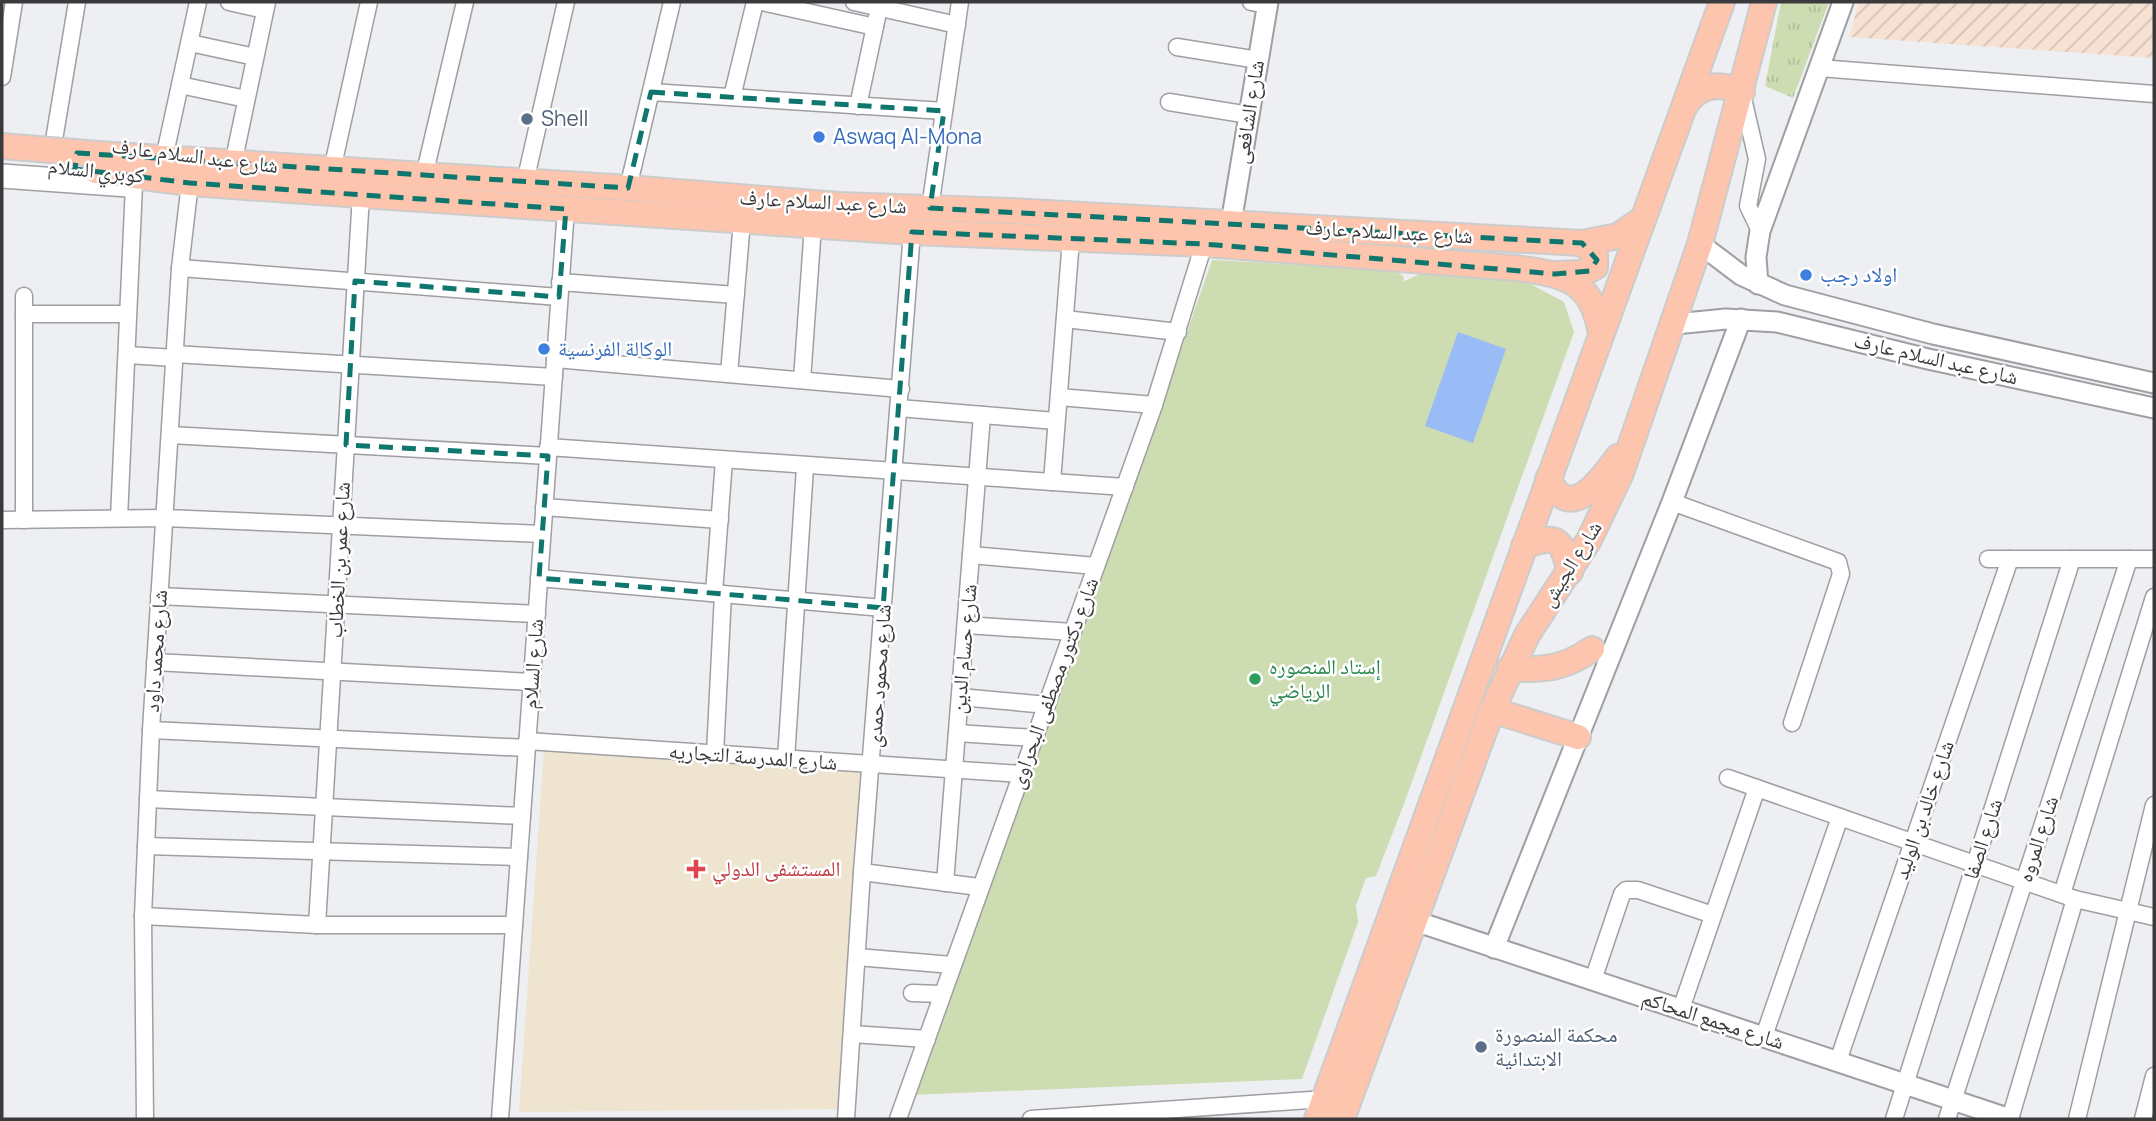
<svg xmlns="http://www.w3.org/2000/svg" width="2156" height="1121" font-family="Manrope,'Noto Naskh Arabic',sans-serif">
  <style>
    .industrial { fill: url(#industrial-furrows) }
    .medical { fill: #efe4cf }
    .grass { fill: #cddcb1 }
    .park { fill: url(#park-tufts) }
    .water { fill: #99bcf6 }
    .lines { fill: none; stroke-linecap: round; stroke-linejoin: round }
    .minor-casing { stroke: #9e9fa3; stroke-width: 19 }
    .tertiary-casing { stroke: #9e9fa3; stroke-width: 23 }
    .secondary-casing { stroke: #9e9fa3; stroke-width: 26 }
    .primary-casing { stroke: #ccc; stroke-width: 28 }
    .minor { stroke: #fff; stroke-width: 16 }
    .tertiary { stroke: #fff; stroke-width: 19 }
    .secondary { stroke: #fff; stroke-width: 23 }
    .primary { stroke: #fdc5ad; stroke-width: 24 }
    .primary-bridge-casing { stroke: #ccc; stroke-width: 28; stroke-linecap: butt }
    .primary-bridge { stroke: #fdc5ad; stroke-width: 24 }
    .marked { fill: none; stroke: #0f766e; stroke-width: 5; stroke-dasharray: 14 9; stroke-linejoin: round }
    .service-dot { fill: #5c6f8a; stroke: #fff; stroke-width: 2.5 }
    .shop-dot { fill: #3f7fe0; stroke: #fff; stroke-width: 2.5 }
    .leisure-dot { fill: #2e9e5b; stroke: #fff; stroke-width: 2.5 }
    .health-dot { fill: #e0444e; stroke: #fff; stroke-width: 2.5 }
    .labels { text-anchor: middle; stroke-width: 5; stroke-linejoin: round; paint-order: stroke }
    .street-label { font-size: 21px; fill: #3a3a3c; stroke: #fff }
    .service-label { font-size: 21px; fill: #4e5e75; stroke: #fff; text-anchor: start }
    .shop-label { font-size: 21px; fill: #366cbe; stroke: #fff; text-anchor: start }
    .leisure-label { font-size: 21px; fill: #27864d; stroke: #fff; text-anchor: start }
    .health-label { font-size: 21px; fill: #be3a42; stroke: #fff; text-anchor: start }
  </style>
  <defs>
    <pattern id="industrial-furrows" width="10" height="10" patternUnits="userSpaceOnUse" patternTransform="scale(1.75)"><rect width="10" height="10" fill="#f6e1d3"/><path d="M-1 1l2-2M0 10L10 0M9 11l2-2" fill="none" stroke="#d4c2b6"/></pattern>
    <pattern id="park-tufts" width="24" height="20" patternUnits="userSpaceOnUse" patternTransform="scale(1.75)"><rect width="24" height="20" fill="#cddcb1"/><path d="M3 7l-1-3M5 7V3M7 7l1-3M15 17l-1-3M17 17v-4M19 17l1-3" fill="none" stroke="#b1be99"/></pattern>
  </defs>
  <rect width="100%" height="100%" fill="#eeeff2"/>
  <path class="industrial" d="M 1859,2 L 2154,2 L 2154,58 L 1849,37 Z"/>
  <path class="medical" d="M 544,749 L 862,772 L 839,1109 L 519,1112 Z"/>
  <path class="grass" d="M 1212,260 L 1395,270 L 1404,277 L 1403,282 L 1422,273 L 1525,281 L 1564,302 L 1574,332 L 1405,801 L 1376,876 L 1366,878 L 1356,905 L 1358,922 L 1302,1079 L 910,1095 L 1000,861 L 1081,625 L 1085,626 Z"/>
  <path class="park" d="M 1781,2 L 1829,2 L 1793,98 L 1765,86 Z"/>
  <path class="water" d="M 1458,332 L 1506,349 L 1473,443 L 1425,426 Z"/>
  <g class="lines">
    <defs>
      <g id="minor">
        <path d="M 229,2 L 265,10"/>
        <path d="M 762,2 L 875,27"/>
        <path d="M 854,2 L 957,25"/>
        <path d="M 1251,2 L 1267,5"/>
        <path d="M 190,43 L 255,57"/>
        <path d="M 1177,47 L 1258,60"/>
        <path d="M 1819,68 L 2154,94"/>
        <path d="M 2,77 L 14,2"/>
        <path d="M 180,85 L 246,99"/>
        <path d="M 651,92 L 944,111"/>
        <path d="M 1742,94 L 1757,159 L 1748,206 L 1760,231"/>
        <path d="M 732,97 L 755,2"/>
        <path d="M 1169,102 L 1249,115"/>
        <path d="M 858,106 L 877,17"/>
        <path d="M 54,140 L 77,2"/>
        <path d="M 166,149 L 198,2"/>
        <path d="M 233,164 L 267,2"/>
        <path d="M 332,170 L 369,2"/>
        <path d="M 424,176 L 465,2"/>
        <path d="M 525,182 L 566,2"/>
        <path d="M 628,188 L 672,2"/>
        <path d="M 930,208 L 960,2"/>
        <path d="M 180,268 L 559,297"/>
        <path d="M 560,282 L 736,295"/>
        <path d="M 24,296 L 24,520"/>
        <path d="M 24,314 L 128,314"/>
        <path d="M 1065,319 L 1178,332"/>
        <path d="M 175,354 L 554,377"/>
        <path d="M 127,355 L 175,358"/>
        <path d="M 555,359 L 901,389"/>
        <path d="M 729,374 L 742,221"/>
        <path d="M 802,380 L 813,226"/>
        <path d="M 1059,397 L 1154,405"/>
        <path d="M 899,408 L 1056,421"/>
        <path d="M 170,435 L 548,456"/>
        <path d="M 548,447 L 1125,487"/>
        <path d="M 1052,482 L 1071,239"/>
        <path d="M 1672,502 L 1838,562 L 1841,574 L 1792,723"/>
        <path d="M 544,507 L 720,520"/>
        <path d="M 119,518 L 134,185"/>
        <path d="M 2,520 L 165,518 L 542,534"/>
        <path d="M 971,555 L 1096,566"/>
        <path d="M 1988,559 L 2154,559"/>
        <path d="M 539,578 L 883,608"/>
        <path d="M 714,593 L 724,460"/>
        <path d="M 159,596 L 537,614"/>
        <path d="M 966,625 L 1073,632"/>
        <path d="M 155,662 L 531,682"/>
        <path d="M 960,697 L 1047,705"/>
        <path d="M 151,730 L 527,748"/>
        <path d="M 957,733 L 1035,738"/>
        <path d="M 527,741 L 1021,774"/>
        <path d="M 715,754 L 723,594"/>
        <path d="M 786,759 L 805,467"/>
        <path d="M 1728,778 L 2075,899 L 2154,917"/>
        <path d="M 148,799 L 522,816"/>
        <path d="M 146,846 L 519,857"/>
        <path d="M 862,872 L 979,887"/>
        <path d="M 945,883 L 982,415"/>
        <path d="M 2062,894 L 2154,597"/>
        <path d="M 143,916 L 317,925 L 514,925"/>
        <path d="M 317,925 L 361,195"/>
        <path d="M 857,957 L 952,965"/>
        <path d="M 1593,980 L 1622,894 L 1626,890 L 1638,890 L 1713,915"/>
        <path d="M 912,993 L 942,994"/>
        <path d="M 1681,1009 L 1757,788"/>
        <path d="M 852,1034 L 927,1039"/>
        <path d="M 1764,1036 L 1840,817"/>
        <path d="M 1838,1061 L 2010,559"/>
        <path d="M 145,1119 L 143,916 L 151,730 L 180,268 L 190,183"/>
        <path d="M 500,1119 L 566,209"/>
        <path d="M 846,1119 L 862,872 L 912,232"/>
        <path d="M 898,1119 L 1154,405 L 1204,244"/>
        <path d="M 1031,1119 L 1325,1099"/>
        <path d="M 1894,1119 L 2072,559"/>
        <path d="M 1947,1119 L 2129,559"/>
        <path d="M 2010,1119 L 2075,899"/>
        <path d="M 2077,1119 L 2154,805"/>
        <path d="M 2143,1119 L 2154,1076"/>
      </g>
      <g id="tertiary">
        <path d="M 1231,223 L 1268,2"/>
        <path d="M 1700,244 L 1741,275 L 1785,295 L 1933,334 L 2154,383"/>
        <path d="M 1758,284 L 1756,257 L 1760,231 L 1843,2"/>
        <path d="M 1675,324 L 1726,319 L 1777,322 L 1928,359 L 2154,408"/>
        <path d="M 1415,921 L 2010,1119"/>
        <path d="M 1494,948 L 1672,502 L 1741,319"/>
      </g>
      <path id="secondary" d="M 2,176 L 128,185"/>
      <g id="primary">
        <path d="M 1685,106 C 1698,84 1720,82 1742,92"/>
        <path d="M 98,154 L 628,188 L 839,205 L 1011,211 L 1582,243 L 1618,236 L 1641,220"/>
        <path d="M 96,171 L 190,183 L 361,195 L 912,232 L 1204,244 L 1516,268 C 1566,275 1591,279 1601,333"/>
        <path d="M 1556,274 L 1583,273 L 1595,267 L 1595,254 L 1582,243"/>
        <path d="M 1548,479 C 1571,525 1601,479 1618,457"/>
        <path d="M 1524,546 C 1558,534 1561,538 1570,572"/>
        <path d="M 1510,668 C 1542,671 1566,668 1592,649"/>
        <path d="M 1492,710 L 1578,737"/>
        <path d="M 1317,1119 L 1722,2"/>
        <path d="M 1342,1119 L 1492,710 L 1527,635 L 1589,540 L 1621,473 L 1700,244 L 1764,2"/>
      </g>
    </defs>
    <use href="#minor" class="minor-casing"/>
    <use href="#tertiary" class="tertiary-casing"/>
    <use href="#secondary" class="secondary-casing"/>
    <use href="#primary" class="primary-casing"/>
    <use href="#minor" class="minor"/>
    <use href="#tertiary" class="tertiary"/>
    <use href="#secondary" class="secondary"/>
    <use href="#primary" class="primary"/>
    <defs>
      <path id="primary-bridge" d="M 2,146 L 98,154"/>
    </defs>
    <use href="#primary-bridge" class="primary-bridge-casing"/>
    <use href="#primary-bridge" class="primary-bridge"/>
  </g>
  <path class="marked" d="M 651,92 L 944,111 L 930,208 L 1582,243 L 1597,260 L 1590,271 L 1555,274 L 1204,244 L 912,232 L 883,608 L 539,578 L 548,456 L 346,445 L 355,281 L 559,297 L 566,209 L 190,183 L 75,169 L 77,153 L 628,188 Z"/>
  <g class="service-dot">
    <circle cx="527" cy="119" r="7"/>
    <circle cx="1481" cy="1047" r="7"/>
  </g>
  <g class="shop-dot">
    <circle cx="819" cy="137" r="7"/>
    <circle cx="1806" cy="275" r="7"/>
    <circle cx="544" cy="349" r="7"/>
  </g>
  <circle class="leisure-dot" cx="1255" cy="679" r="7"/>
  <path class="health-dot" d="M692.5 858.5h7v7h7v7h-7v7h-7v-7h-7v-7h7z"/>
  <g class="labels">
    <g class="street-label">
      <text transform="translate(1249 112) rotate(-81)" y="7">شارع الشافعى</text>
      <text transform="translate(195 156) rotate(7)" y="7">شارع عبد السلام عارف</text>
      <text transform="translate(96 171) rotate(6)" y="7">كوبري السلام</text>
      <text transform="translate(823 202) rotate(3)" y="7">شارع عبد السلام عارف</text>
      <text transform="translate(1389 232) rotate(3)" y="7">شارع عبد السلام عارف</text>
      <text transform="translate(1936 359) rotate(13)" y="7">شارع عبد السلام عارف</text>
      <text transform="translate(339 560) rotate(-87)" y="7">شارع عمر بن الخطاب</text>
      <text transform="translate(1571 564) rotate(-58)" y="7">شارع الجيش</text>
      <text transform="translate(964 649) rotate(-85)" y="7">شارع حسام الدين</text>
      <text transform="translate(156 651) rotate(-86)" y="7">شارع محمد داود</text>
      <text transform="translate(533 664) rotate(-86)" y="7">شارع السلام</text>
      <text transform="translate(879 676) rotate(-86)" y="7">شارع محمود حمدى</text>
      <text transform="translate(1054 683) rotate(-70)" y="7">شارع دكتور مصطفى البحراوى</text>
      <text transform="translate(753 757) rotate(4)" y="7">شارع المدرسة التجاريه</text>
      <text transform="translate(1924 810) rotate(-71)" y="7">شارع خالد بن الوليد</text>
      <text transform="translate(1983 839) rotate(-72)" y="7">شارع الصفا</text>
      <text transform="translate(2038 839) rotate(-72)" y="7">شارع المروه</text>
      <text transform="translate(1713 1020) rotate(18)" y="7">شارع مجمع المحاكم</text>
    </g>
    <g class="service-label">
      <text x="541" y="126">Shell</text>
      <text x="1495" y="1042">محكمة المنصورة<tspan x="1495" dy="24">الابتدائية</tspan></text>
    </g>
    <g class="shop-label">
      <text x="833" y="144">Aswaq Al-Mona</text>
      <text x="1820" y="282">اولاد رجب</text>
      <text x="558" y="356">الوكالة الفرنسية</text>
    </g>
    <g class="leisure-label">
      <text x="1269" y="674">إستاد المنصوره<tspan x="1269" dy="24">الرياضي</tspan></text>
    </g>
    <g class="health-label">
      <text x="712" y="876">المستشفى الدولي</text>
    </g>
  </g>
  <rect width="2156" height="1121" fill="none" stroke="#3a3a3c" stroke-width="7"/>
</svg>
